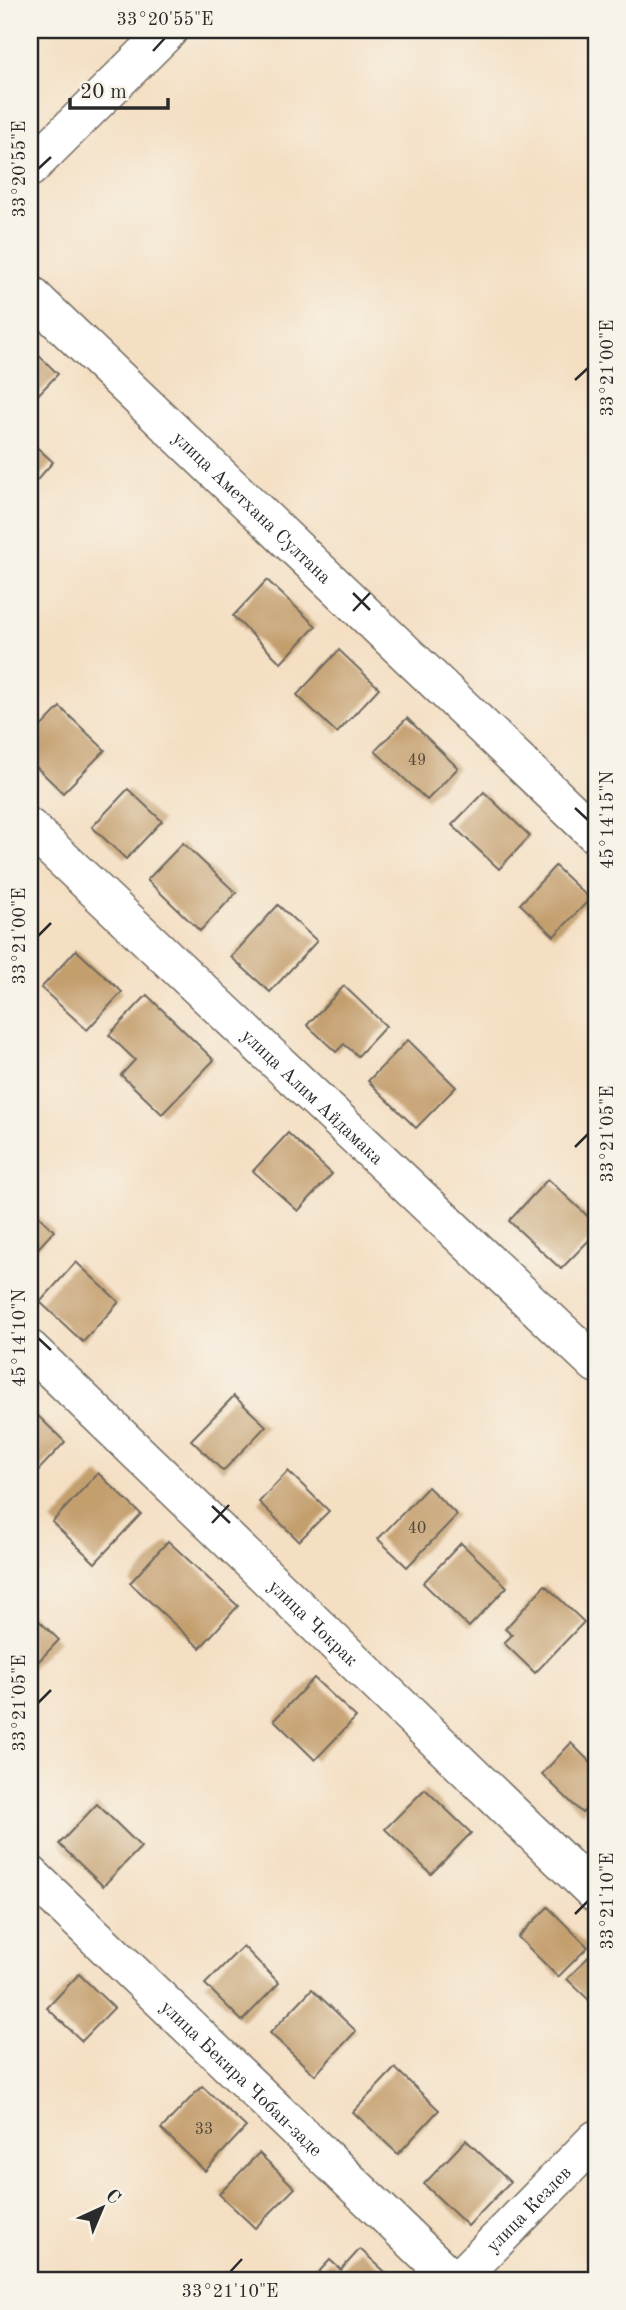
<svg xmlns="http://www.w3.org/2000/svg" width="626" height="2310" font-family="'Old Standard TT',serif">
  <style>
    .building { fill: #c49f6e }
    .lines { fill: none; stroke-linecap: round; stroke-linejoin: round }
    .minor-casing { stroke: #716a60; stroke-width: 40 }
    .minor { stroke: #fff; stroke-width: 37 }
    .ticks { fill: none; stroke: #2b2b2b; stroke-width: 2.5 }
    .labels { text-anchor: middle; stroke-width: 5; stroke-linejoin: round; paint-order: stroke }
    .number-label { font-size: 16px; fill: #51483c }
    .street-label { font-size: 19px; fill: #2b2b2b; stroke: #f7f3e8 }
    .neatline { fill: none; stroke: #2b2b2b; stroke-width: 2.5 }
    .ticks-label { font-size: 18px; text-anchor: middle; fill: #2b2b2b }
  </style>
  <rect width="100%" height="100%" fill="#f7f3e8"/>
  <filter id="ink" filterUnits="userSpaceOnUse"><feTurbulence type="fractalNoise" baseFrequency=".0143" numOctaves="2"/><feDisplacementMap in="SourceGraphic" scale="14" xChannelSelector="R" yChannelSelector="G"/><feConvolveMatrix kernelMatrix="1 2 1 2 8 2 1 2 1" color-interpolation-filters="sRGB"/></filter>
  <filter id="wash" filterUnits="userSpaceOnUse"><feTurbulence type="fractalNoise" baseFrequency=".00686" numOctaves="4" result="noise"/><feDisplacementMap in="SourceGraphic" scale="28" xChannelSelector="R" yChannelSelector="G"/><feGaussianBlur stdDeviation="1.57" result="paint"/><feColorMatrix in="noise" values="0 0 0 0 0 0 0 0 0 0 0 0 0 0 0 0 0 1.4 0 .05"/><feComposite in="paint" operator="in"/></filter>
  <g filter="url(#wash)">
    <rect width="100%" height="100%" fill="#f4dfc3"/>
    <g id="blocks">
      <g class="building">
        <path d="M 30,347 L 58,374 L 30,403 Z"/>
        <path d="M 30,441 L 53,462 L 30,488 Z"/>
        <path d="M 267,580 L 316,626 L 281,663 L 233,616 Z"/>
        <path d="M 339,650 L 379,688 L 337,733 L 297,695 Z"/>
        <path d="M 60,707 L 105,750 L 63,793 L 30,761 L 30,738 Z"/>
        <path d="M 407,718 L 458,768 L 427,800 L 375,751 Z"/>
        <path d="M 128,789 L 162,821 L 126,859 L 92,827 Z"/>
        <path d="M 484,792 L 530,836 L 499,869 L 452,825 Z"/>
        <path d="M 183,843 L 236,893 L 200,931 L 147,880 Z"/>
        <path d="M 555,866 L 590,899 L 554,936 L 520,904 Z"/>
        <path d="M 278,905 L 317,941 L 270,992 L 231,957 Z"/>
        <path d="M 76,950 L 122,992 L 87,1030 L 41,988 Z"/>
        <path d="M 344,986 L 386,1026 L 358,1056 L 344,1044 L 336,1052 L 307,1025 Z"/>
        <path d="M 147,995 L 214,1060 L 162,1114 L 121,1075 L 135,1060 L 109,1035 Z"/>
        <path d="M 408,1040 L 456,1087 L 416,1128 L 368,1081 Z"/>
        <path d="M 288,1133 L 332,1174 L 298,1211 L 253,1171 Z"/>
        <path d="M 548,1179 L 596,1224 L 596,1233 L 561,1269 L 509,1221 Z"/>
        <path d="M 30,1208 L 54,1231 L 30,1257 Z"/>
        <path d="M 76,1262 L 119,1302 L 83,1342 L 40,1302 Z"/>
        <path d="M 234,1396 L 266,1426 L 223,1471 L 191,1440 Z"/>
        <path d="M 30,1408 L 65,1442 L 33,1476 L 30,1472 Z"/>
        <path d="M 288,1471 L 329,1511 L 299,1541 L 259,1502 Z"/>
        <path d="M 98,1473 L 141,1514 L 95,1563 L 52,1522 Z"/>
        <path d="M 428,1487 L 457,1515 L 407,1567 L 378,1539 Z"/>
        <path d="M 168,1541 L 238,1606 L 200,1648 L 130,1583 Z"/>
        <path d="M 461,1543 L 507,1587 L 469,1627 L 423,1583 Z"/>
        <path d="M 545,1585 L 584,1622 L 535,1673 L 504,1643 L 512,1635 L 505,1629 Z"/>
        <path d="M 30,1612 L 59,1640 L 30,1670 Z"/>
        <path d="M 314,1678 L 356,1717 L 315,1760 L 274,1720 Z"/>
        <path d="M 571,1743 L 596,1768 L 596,1799 L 582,1813 L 542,1774 Z"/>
        <path d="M 425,1789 L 471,1833 L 431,1874 L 385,1829 Z"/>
        <path d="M 97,1804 L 141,1847 L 103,1886 L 59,1844 Z"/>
        <path d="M 548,1907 L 588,1947 L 558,1977 L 518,1937 Z"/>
        <path d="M 243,1946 L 279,1983 L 242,2021 L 205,1984 Z"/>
        <path d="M 596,1949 L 596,2007 L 567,1979 Z"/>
        <path d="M 79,1974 L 114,2008 L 82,2041 L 47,2008 Z"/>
        <path d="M 312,1989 L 356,2031 L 315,2075 L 270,2033 Z"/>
        <path d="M 395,2068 L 439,2110 L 398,2154 L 353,2112 Z"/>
        <path d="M 202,2086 L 246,2127 L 205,2171 L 161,2129 Z"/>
        <path d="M 466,2140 L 510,2182 L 468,2226 L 424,2184 Z"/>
        <path d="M 259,2153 L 295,2188 L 255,2228 L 219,2194 Z"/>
        <path d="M 360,2249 L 394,2280 L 311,2280 L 330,2260 L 341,2270 Z"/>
      </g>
    </g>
  </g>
  <g filter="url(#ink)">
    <use href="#blocks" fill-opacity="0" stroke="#716a60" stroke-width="2"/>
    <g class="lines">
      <defs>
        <g id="minor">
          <path d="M 30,168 L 169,30"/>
          <path id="s1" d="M 30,294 L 596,835"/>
          <path id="s2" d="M 30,828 L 596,1364"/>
          <path id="s3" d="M 30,1349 L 596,1894"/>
          <path id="s4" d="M 30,1874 L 453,2280"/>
          <path id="s5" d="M 458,2280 L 596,2139"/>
        </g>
      </defs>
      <use href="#minor" class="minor-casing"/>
      <use href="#minor" class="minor"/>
    </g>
  </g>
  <path class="ticks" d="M 153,51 L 165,38M 38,169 L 51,157M 575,380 L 588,368M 353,593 L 370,610M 353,611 L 370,593M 575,808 L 588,820M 38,936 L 51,923M 575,1147 L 588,1134M 38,1338 L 51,1350M 212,1506 L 230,1523M 212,1523 L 229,1505M 38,1703 L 51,1690M 575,1914 L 588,1901M 230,2272 L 242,2259"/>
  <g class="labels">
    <g class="number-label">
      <text x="417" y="765">49</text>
      <text x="417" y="1533">40</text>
      <text x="204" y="2134">33</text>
    </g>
    <g class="street-label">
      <text dy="7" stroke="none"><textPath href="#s1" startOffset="308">улица Аметхана Султана</textPath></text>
      <text dy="7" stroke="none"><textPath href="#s2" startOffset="390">улица Алим Айдамака</textPath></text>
      <text dy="7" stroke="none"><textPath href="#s3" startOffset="394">улица Чокрак</textPath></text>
      <text dy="7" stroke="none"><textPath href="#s4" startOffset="294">улица Бекира Чобан-заде</textPath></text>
      <text dy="7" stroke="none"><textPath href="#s5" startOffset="100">улица Кезлев</textPath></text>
    </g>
  </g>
  <rect width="626" height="2310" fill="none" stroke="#f7f3e8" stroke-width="77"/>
  <g transform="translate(102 2208) rotate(44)" stroke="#f7f3e8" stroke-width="5" paint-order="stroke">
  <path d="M0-5L12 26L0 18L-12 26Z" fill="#2b2b2b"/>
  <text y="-10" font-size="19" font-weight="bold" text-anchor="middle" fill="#2b2b2b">С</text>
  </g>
  <path d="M70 98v10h98v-10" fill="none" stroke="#2b2b2b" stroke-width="3.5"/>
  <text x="80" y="98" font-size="21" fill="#2b2b2b" stroke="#f7f3e8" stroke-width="5" paint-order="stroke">20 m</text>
  <rect x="38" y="38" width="550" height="2234" class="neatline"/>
  <g class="ticks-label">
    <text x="165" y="25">33°20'55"E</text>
    <text transform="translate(19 169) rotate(-90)" y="6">33°20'55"E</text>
    <text transform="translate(607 368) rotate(-90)" y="6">33°21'00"E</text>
    <text transform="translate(607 820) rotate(-90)" y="6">45°14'15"N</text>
    <text transform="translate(19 936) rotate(-90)" y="6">33°21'00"E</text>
    <text transform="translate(607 1134) rotate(-90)" y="6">33°21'05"E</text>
    <text transform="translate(19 1338) rotate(-90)" y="6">45°14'10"N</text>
    <text transform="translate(19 1703) rotate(-90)" y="6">33°21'05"E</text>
    <text transform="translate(607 1901) rotate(-90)" y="6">33°21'10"E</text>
    <text x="230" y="2297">33°21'10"E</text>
  </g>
</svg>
